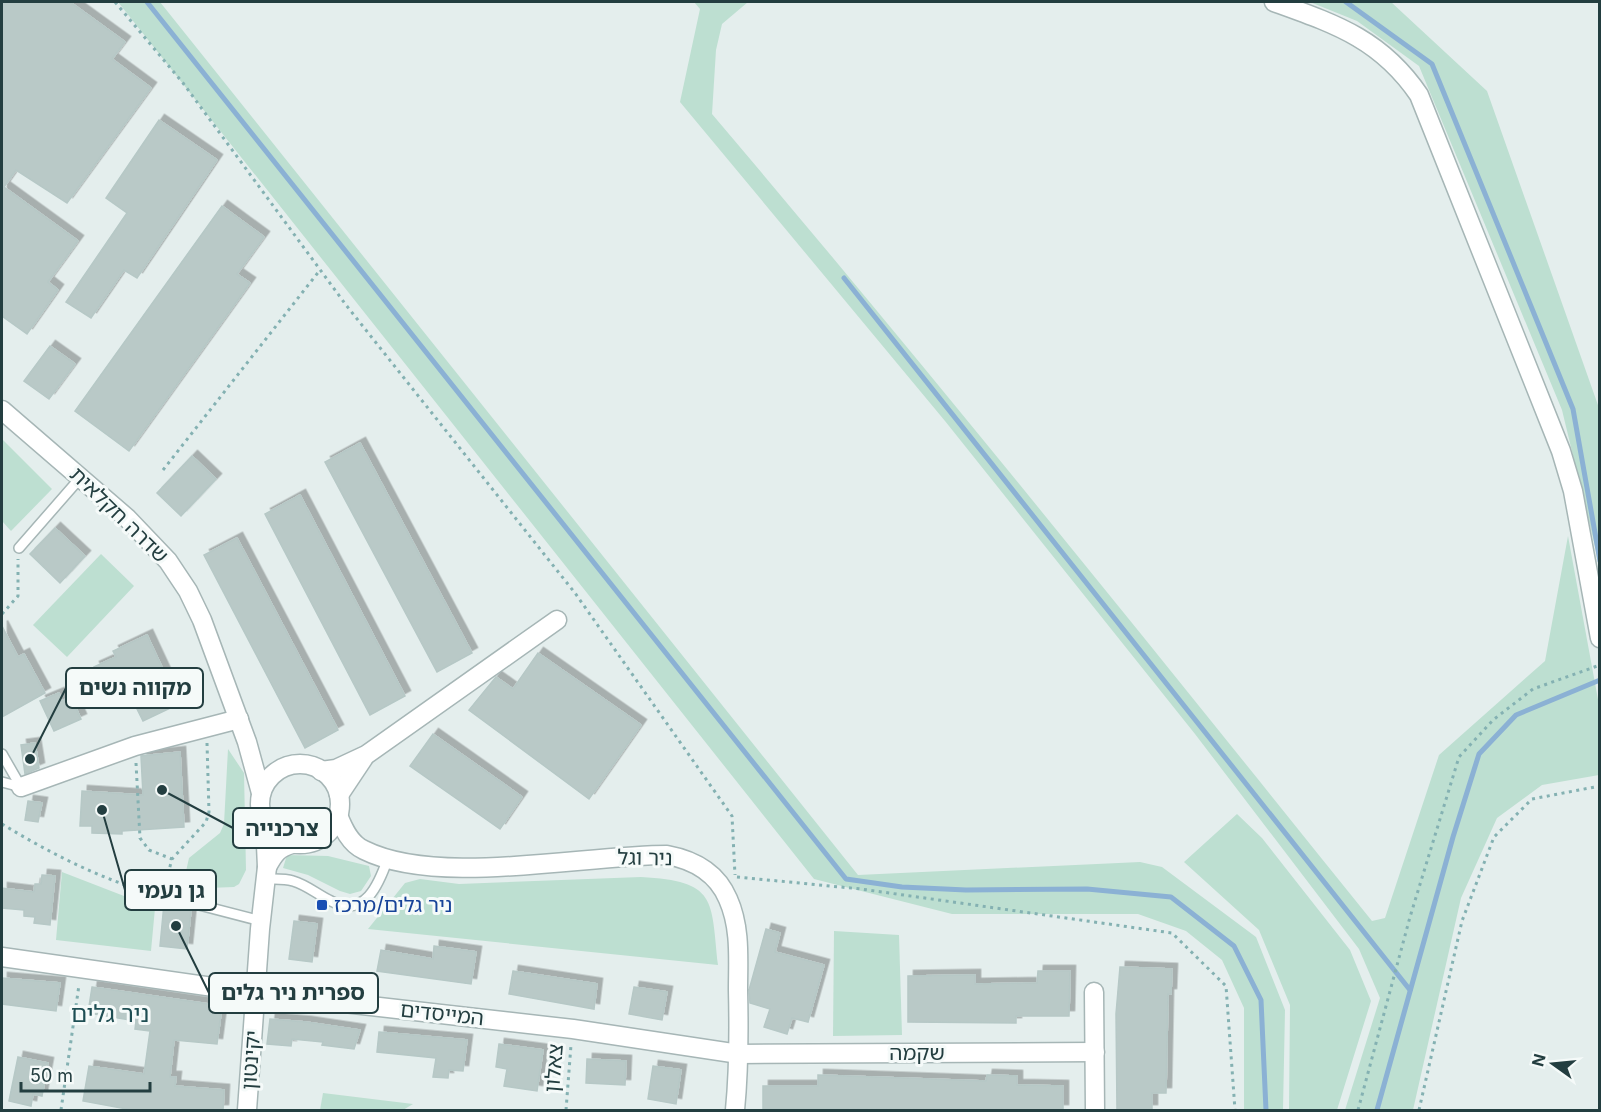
<svg xmlns="http://www.w3.org/2000/svg" width="1601" height="1112" font-family="Inter,'Noto Sans Hebrew',sans-serif">
  <style>
    .green { fill: #bddfd1 }
    .lines { fill: none; stroke-linecap: round; stroke-linejoin: round }
    .stream { stroke: #8bb1d4; stroke-width: 5 }
    .building { fill: #b9c9c7; stroke: #b6c8c6; stroke-width: 1.5; filter: url(#shadow) }
    .service-casing { stroke: #a6b6b6; stroke-width: 12 }
    .minor-casing { stroke: #a6b6b6; stroke-width: 21 }
    .tertiary-casing { stroke: #a6b6b6; stroke-width: 21 }
    .path { stroke: #84b1b2; stroke-width: 3; stroke-dasharray: 3 4.5; stroke-linecap: butt }
    .service { stroke: #fff; stroke-width: 9 }
    .minor { stroke: #fff; stroke-width: 18 }
    .tertiary { stroke: #fff; stroke-width: 18 }
    .transit-dot { fill: #1a4fb4; stroke: #f5faf9; stroke-width: 2 }
    .labels { text-anchor: middle; stroke-width: 6; stroke-linejoin: round; paint-order: stroke }
    .street-label { font-size: 21px; fill: #233e40; stroke: #f5faf9 }
    .transit-label { font-size: 21px; fill: #164399; stroke: #f5faf9; text-anchor: start }
    .quarter-label { font-size: 24px; fill: #1e4e53; stroke: #f5faf9 }
    .leader { fill: none; stroke: #233e40; stroke-width: 2 }
    .callout-dot { fill: #233e40; stroke: #f5faf9; stroke-width: 2 }
    .callout { fill: #f5faf9; stroke: #233e40; stroke-width: 2 }
    .callout-label { font-size: 22px; text-anchor: middle; font-weight: bold; fill: #233e40 }
  </style>
  <defs>
    <filter id="shadow"><feDropShadow dx="5.5" dy="-5.5" stdDeviation="0" flood-color="#0004"/></filter>
  </defs>
  <rect width="100%" height="100%" fill="#e4eeed"/>
  <g class="green">
    <path d="M 118,2 L 160,2 L 858,875 L 1140,862 L 1162,867 L 1256,937 L 1285,1010 L 1283,1110 L 1244,1110 L 1244,1008 L 1222,960 L 1186,931 L 1138,914 L 952,914 L 814,879 Z"/>
    <path d="M 694,2 L 748,2 L 722,24 L 716,50 L 712,114 C 937,379 1154,650 1372,921 L 1385,918 L 1439,755 L 1545,661 L 1568,536 L 1599,705 L 1599,775 L 1542,785 L 1497,818 L 1461,898 L 1413,1110 L 1345,1110 L 1380,998 L 1359,949 L 1195,734 L 945,421 L 680,102 L 700,9 Z"/>
    <path d="M 1310,2 L 1391,2 L 1487,91 L 1599,408 L 1599,563 L 1562,410 L 1419,66 L 1357,21 Z"/>
    <path d="M 2,439 L 52,489 L 11,531 L 2,521 Z"/>
    <path d="M 101,554 L 134,586 L 67,657 L 33,625 Z"/>
    <path d="M 228,749 L 244,773 L 246,870 L 239,884 L 234,887 L 182,889 L 189,858 L 220,833 L 224,824 Z"/>
    <path d="M 1237,814 L 1262,838 L 1350,950 L 1371,1001 L 1337,1110 L 1289,1110 L 1290,1005 L 1259,930 L 1184,862 Z"/>
    <path d="M 287,855 L 328,856 L 369,866 L 371,876 L 361,891 L 350,894 L 340,891 L 308,875 L 283,868 Z"/>
    <path d="M 62,872 L 155,908 L 151,951 L 56,940 Z"/>
    <path d="M 641,877 C 717,881 711,899 718,965 L 368,929 L 405,883 L 420,879 L 459,884 Z"/>
    <path d="M 834,931 L 899,935 L 902,1035 L 833,1036 Z"/>
    <path d="M 323,1093 L 413,1104 L 403,1110 L 320,1110 Z"/>
  </g>
  <g class="lines">
    <g class="stream">
      <path d="M 147,2 L 846,879 L 902,887 L 966,890 L 1087,889 L 1171,897 L 1234,946 L 1261,1000 L 1266,1110"/>
      <path d="M 1346,2 L 1432,64 L 1573,409 L 1600,561"/>
      <path d="M 844,278 L 1410,990"/>
      <path d="M 1377,1110 L 1453,837 L 1479,754 L 1516,715 L 1600,680"/>
    </g>
  </g>
  <g class="building">
    <path d="M 2,2 L 70,2 L 125,42 L 112,59 L 151,88 L 67,203 L 16,170 L 4,187 L 78,241 L 48,282 L 58,290 L 27,334 L 2,316 Z"/>
    <path d="M 159,120 L 217,160 L 137,278 L 124,270 L 91,318 L 66,302 L 127,213 L 106,198 Z"/>
    <path d="M 222,206 L 264,237 L 237,274 L 250,283 L 129,451 L 75,411 Z"/>
    <path d="M 50,346 L 75,364 L 49,399 L 24,381 Z"/>
    <path d="M 360,443 L 472,653 L 437,672 L 325,462 Z"/>
    <path d="M 192,456 L 216,479 L 181,516 L 157,493 Z"/>
    <path d="M 300,495 L 405,696 L 370,715 L 265,514 Z"/>
    <path d="M 55,528 L 85,556 L 60,583 L 30,554 Z"/>
    <path d="M 237,538 L 338,730 L 305,748 L 204,555 Z"/>
    <path d="M 2,626 L 18,657 L 24,654 L 45,693 L 2,717 Z"/>
    <path d="M 147,635 L 179,704 L 143,721 L 132,699 L 112,708 L 94,667 L 116,657 L 113,651 Z"/>
    <path d="M 538,653 L 641,725 L 589,799 L 469,710 L 496,677 L 513,689 Z"/>
    <path d="M 59,693 L 62,701 L 71,697 L 81,719 L 54,731 L 40,701 Z"/>
    <path d="M 433,734 L 522,797 L 500,829 L 410,766 Z"/>
    <path d="M 35,743 L 39,768 L 25,774 L 21,745 Z"/>
    <path d="M 180,752 L 184,827 L 122,831 L 122,834 L 92,833 L 92,826 L 80,826 L 82,791 L 143,795 L 141,756 Z"/>
    <path d="M 28,801 L 42,803 L 38,822 L 25,820 Z"/>
    <path d="M 42,875 L 55,876 L 50,925 L 34,923 L 35,917 L 24,916 L 24,910 L 2,908 L 2,888 L 34,892 L 35,884 L 41,884 Z"/>
    <path d="M 164,904 L 191,910 L 187,949 L 160,946 Z"/>
    <path d="M 294,921 L 317,924 L 312,962 L 289,959 Z"/>
    <path d="M 766,929 L 780,933 L 775,952 L 824,965 L 808,1022 L 792,1018 L 787,1034 L 764,1027 L 770,1009 L 750,1003 L 749,990 Z"/>
    <path d="M 434,946 L 476,952 L 471,984 L 377,971 L 381,950 L 433,959 Z"/>
    <path d="M 1120,967 L 1172,969 L 1171,994 L 1168,994 L 1166,1093 L 1152,1093 L 1152,1110 L 1117,1110 L 1116,1014 Z"/>
    <path d="M 513,971 L 597,984 L 594,1009 L 509,994 Z"/>
    <path d="M 1038,971 L 1070,971 L 1069,1016 L 1016,1016 L 1016,1023 L 908,1022 L 908,976 L 975,975 L 975,984 L 1037,983 Z"/>
    <path d="M 2,978 L 60,983 L 56,1011 L 2,1004 Z"/>
    <path d="M 92,987 L 222,1006 L 217,1044 L 174,1040 L 170,1077 L 176,1077 L 175,1086 L 224,1090 L 223,1110 L 132,1110 L 83,1101 L 89,1066 L 144,1074 L 150,1031 L 135,1029 L 136,1021 L 88,1013 Z"/>
    <path d="M 634,987 L 667,992 L 662,1020 L 629,1014 Z"/>
    <path d="M 270,1019 L 306,1022 L 360,1030 L 354,1049 L 322,1045 L 323,1042 L 292,1039 L 291,1046 L 267,1044 Z"/>
    <path d="M 379,1032 L 467,1040 L 463,1071 L 449,1070 L 448,1078 L 433,1077 L 436,1058 L 377,1052 Z"/>
    <path d="M 499,1044 L 543,1050 L 537,1091 L 504,1086 L 507,1069 L 496,1067 Z"/>
    <path d="M 18,1057 L 48,1063 L 42,1096 L 33,1094 L 31,1106 L 9,1101 Z"/>
    <path d="M 587,1059 L 626,1061 L 625,1085 L 586,1083 Z"/>
    <path d="M 653,1066 L 681,1070 L 676,1104 L 648,1099 Z"/>
    <path d="M 818,1075 L 986,1081 L 987,1075 L 1017,1076 L 1017,1085 L 1063,1086 L 1063,1110 L 763,1109 L 763,1086 L 818,1086 Z"/>
  </g>
  <g class="lines">
    <defs>
      <g id="service">
        <path d="M 19,548 L 81,477"/>
        <path d="M 2,754 L 21,787"/>
        <path d="M 2,782 L 21,787"/>
        <path d="M 265,879 C 274,879 284,878 293,881 C 307,885 318,895 331,901 C 365,919 379,884 388,858"/>
        <path d="M 180,900 L 261,921"/>
      </g>
      <g id="minor">
        <path d="M 1274,2 C 1335,24 1381,39 1419,95 L 1561,451 L 1573,491 L 1600,638"/>
        <path d="M 321,771 L 336,769 L 366,755 L 557,620"/>
        <path d="M 21,787 L 135,746 L 239,719"/>
        <path d="M 339,795 L 363,759"/>
        <path d="M 267,867 C 274,854 278,848 292,844"/>
        <path d="M 2,957 L 256,993 L 573,1029 L 739,1054 L 1095,1052"/>
        <path d="M 1094,992 L 1095,1110"/>
        <path d="M 247,1110 L 260,929 L 267,867 L 265,824"/>
      </g>
      <g id="tertiary">
        <path d="M 2,410 L 127,518 L 168,561 L 188,591 L 202,620 L 247,742 L 261,793"/>
        <circle cx="300" cy="804" r="40"/>
        <path d="M 338,815 C 343,828 350,844 364,850 C 438,887 583,855 667,855 C 694,860 717,873 728,899 C 741,928 738,960 738,990 C 739,1031 739,1070 735,1110"/>
      </g>
    </defs>
    <use href="#service" class="service-casing"/>
    <use href="#minor" class="minor-casing"/>
    <use href="#tertiary" class="tertiary-casing"/>
    <g class="path">
      <path d="M 115,2 L 183,83 L 346,305 L 575,593 L 732,816 L 735,875"/>
      <path d="M 163,470 L 320,270"/>
      <path d="M 2,614 L 18,596 L 18,559"/>
      <path d="M 136,763 L 140,838 L 149,850 L 172,859"/>
      <path d="M 2,824 C 53,855 110,884 169,898"/>
      <path d="M 737,877 L 861,889 L 1172,933 L 1226,986 L 1235,1110"/>
      <path d="M 162,896 L 172,859 L 206,822 L 209,812 L 207,743"/>
      <path d="M 61,1110 L 79,985"/>
      <path d="M 566,1110 L 571,1045"/>
      <path d="M 1358,1110 L 1410,917 L 1459,757 L 1493,720 L 1533,689 L 1600,665"/>
      <path d="M 1419,1110 L 1462,921 L 1494,837 L 1532,799 L 1600,786"/>
    </g>
    <use href="#service" class="service"/>
    <use href="#minor" class="minor"/>
    <use href="#tertiary" class="tertiary"/>
  </g>
  <rect class="transit-dot" x="316" y="899" width="12" height="12" rx="3"/>
  <g class="labels">
    <g class="street-label">
      <text transform="translate(119 515) rotate(44)" y="7">שדרה חקלאית</text>
      <text transform="translate(645 858) rotate(1)" y="7">ניר וגל</text>
      <text transform="translate(442 1014) rotate(6)" y="7">המייסדים</text>
      <text x="917" y="1060">שקמה</text>
      <text transform="translate(251 1060) rotate(-86)" y="7">יקינטון</text>
      <text transform="translate(554 1068) rotate(-85)" y="7">צאלון</text>
    </g>
    <g class="transit-label">
      <text x="334" y="912">ניר גלים/מרכז</text>
    </g>
    <g class="quarter-label">
      <text x="110" y="1022">ניר גלים</text>
    </g>
  </g>
  <path class="leader" d="M30 759L66 688M162 790L233 828M102 810L125 890M176 926L209 993"/>
  <g class="callout-dot">
    <circle cx="30" cy="759" r="6"/>
    <circle cx="162" cy="790" r="6"/>
    <circle cx="102" cy="810" r="6"/>
    <circle cx="176" cy="926" r="6"/>
  </g>
  <g class="callout">
    <rect x="66" y="668" width="137" height="40" rx="6"/>
    <rect x="233" y="808" width="98" height="40" rx="6"/>
    <rect x="125" y="870" width="91" height="40" rx="6"/>
    <rect x="209" y="973" width="169" height="40" rx="6"/>
  </g>
  <g class="callout-label">
    <text x="135" y="695">מקווה נשים</text>
    <text x="282" y="836">צרכנייה</text>
    <text x="171" y="898">גן נעמי</text>
    <text x="293" y="1000">ספרית ניר גלים</text>
  </g>
  <rect width="1601" height="1112" fill="none" stroke="#233e40" stroke-width="6"/>
  <g transform="translate(1553 1064) rotate(285)" stroke="#f5faf9" stroke-width="4.5" paint-order="stroke">
  <path d="M0-4.5L10 22L0 15L-10 22Z" fill="#233e40"/>
  <text y="-9" font-size="16" font-weight="bold" text-anchor="middle" fill="#233e40">N</text>
  </g>
  <path d="M21 1082v9h129v-9" fill="none" stroke="#233e40" stroke-width="3"/>
  <text x="30" y="1082" font-size="18" fill="#233e40" stroke="#f5faf9" stroke-width="4.5" paint-order="stroke">50 m</text>
</svg>
